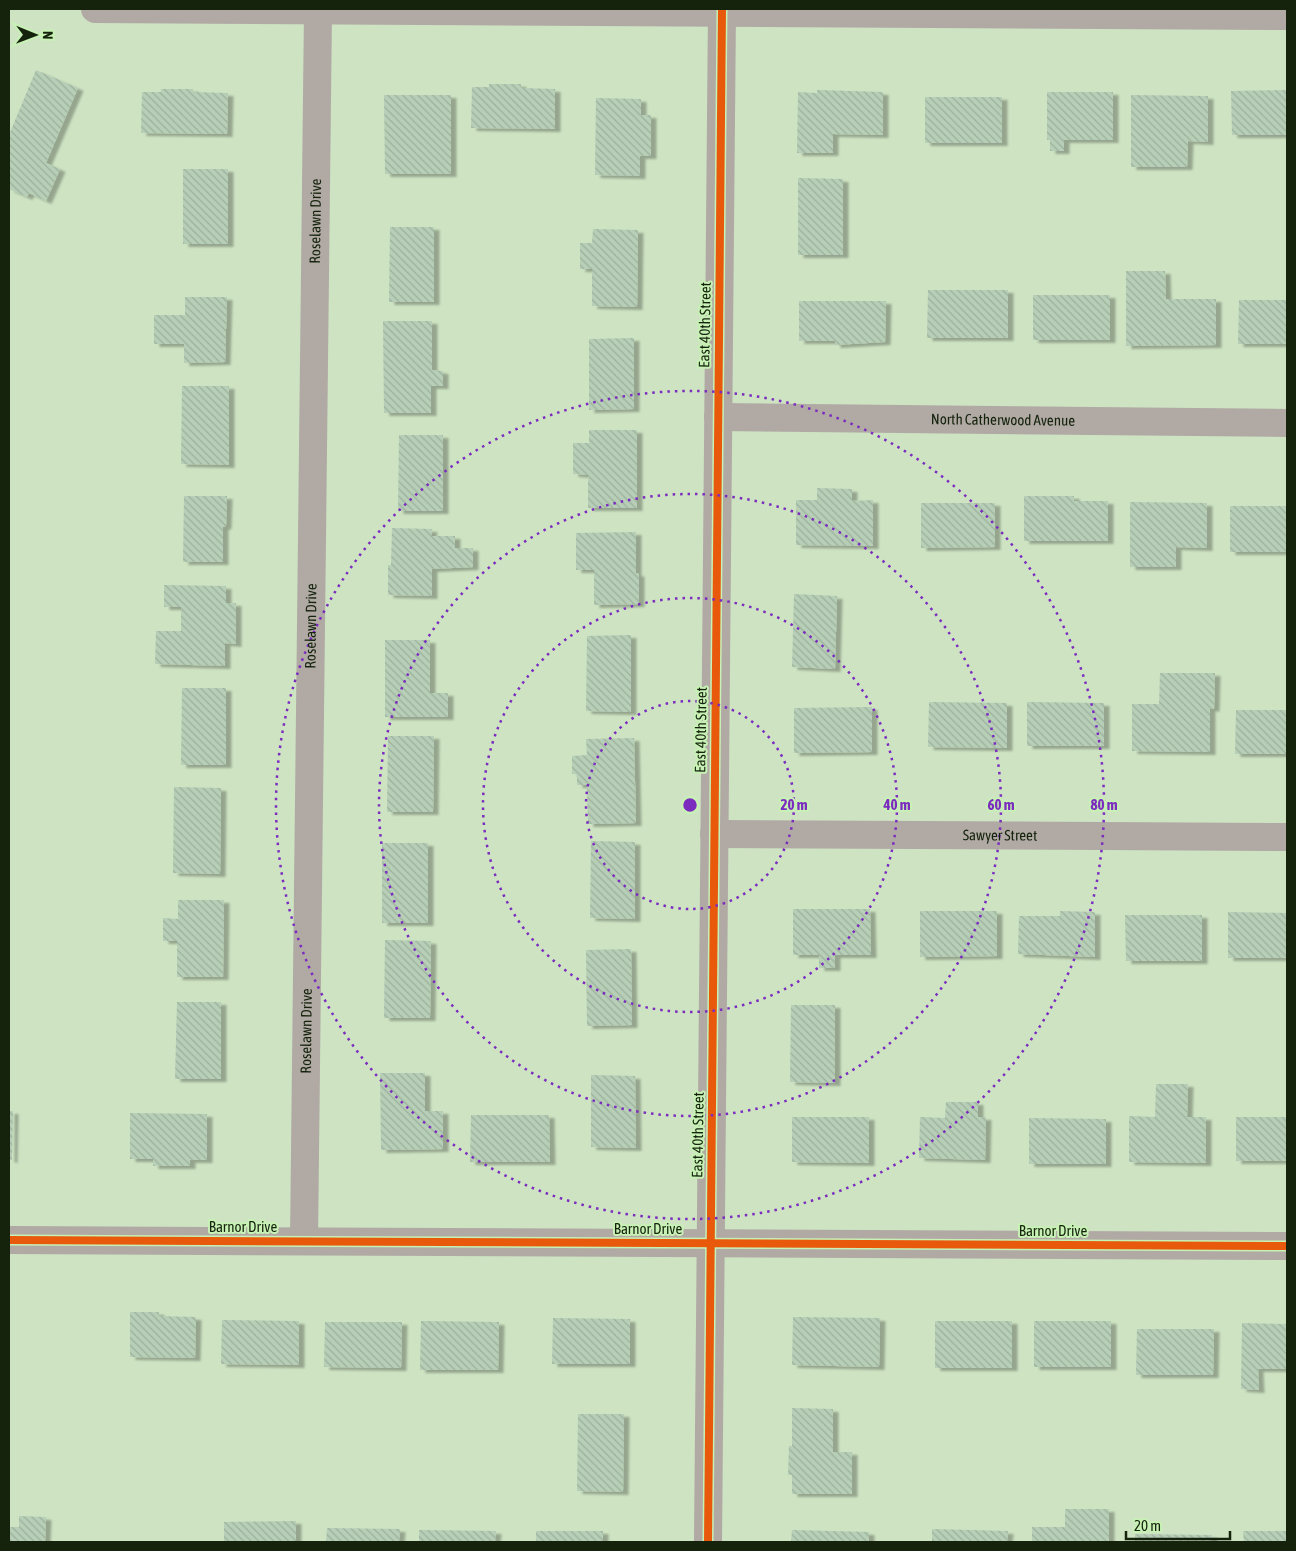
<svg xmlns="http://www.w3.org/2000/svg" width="1296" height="1551" font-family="'Asap Condensed',sans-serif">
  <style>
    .building { fill: url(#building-back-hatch); filter: url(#shadow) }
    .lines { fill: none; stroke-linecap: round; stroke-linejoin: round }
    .minor { stroke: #b0a9a4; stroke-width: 28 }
    .cycleway-casing { stroke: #c8f1b5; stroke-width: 11 }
    .cycleway { stroke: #e8590c; stroke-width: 8 }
    .ring { fill: none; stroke: #7b2cbf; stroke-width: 2.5; stroke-dasharray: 2.5 5 }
    .labels { text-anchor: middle; stroke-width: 4; stroke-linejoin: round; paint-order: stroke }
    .street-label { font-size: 15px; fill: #15230d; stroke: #c8f1b5 }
    .centre { fill: #7b2cbf; stroke: #c8f1b5; stroke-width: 2.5 }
    .ring-label { font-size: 15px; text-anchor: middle; font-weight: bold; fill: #7b2cbf; stroke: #c8f1b5; stroke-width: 4; stroke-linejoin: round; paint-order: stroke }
  </style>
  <defs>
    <pattern id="building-back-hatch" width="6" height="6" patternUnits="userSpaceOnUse" patternTransform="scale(1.25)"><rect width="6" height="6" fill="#b7ceb7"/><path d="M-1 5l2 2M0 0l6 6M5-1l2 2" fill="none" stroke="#9cb19c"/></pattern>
    <filter id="shadow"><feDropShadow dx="5.5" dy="3" stdDeviation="1" flood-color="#0004"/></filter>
  </defs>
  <rect width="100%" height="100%" fill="#cde3c2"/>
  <g class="building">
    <path d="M 36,70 L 78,88 L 46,163 L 60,169 L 46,201 L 29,193 L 27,197 L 9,189 L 9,135 Z"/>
    <path d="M 489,84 L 521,84 L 521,88 L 555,89 L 555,129 L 471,128 L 472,87 L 489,87 Z"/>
    <path d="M 161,89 L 193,89 L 193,92 L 228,93 L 227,134 L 141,133 L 142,92 L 161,92 Z"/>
    <path d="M 817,90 L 883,92 L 883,135 L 833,134 L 833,153 L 797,153 L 798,92 L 817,93 Z"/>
    <path d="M 1287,90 L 1287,135 L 1232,135 L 1231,91 Z"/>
    <path d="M 1047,92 L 1113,92 L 1113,140 L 1064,140 L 1064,151 L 1050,151 L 1050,140 L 1047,140 Z"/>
    <path d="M 384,95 L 451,95 L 451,174 L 385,174 Z"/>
    <path d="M 1131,95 L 1208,96 L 1208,142 L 1188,141 L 1187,167 L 1131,167 Z"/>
    <rect x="925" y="97" width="77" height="46"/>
    <path d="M 596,98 L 641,99 L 641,115 L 651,115 L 651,156 L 640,156 L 640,176 L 595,175 Z"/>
    <rect x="183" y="169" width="45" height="75"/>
    <path d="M 798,178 L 843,179 L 843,255 L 798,255 Z"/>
    <path d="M 390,227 L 434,227 L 434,302 L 389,302 Z"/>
    <path d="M 593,229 L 638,230 L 637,307 L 592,306 L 592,269 L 580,269 L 580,243 L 592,243 Z"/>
    <path d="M 1126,271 L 1165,271 L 1166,299 L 1216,299 L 1216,345 L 1126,346 Z"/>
    <path d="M 928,290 L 1008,290 L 1008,338 L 927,338 Z"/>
    <rect x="1033" y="295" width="77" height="45"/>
    <path d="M 185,297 L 227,297 L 225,362 L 184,363 L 184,344 L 154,344 L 154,315 L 185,315 Z"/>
    <path d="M 1239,300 L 1287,300 L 1287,344 L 1238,344 Z"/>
    <path d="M 799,301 L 886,301 L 885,342 L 835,345 L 835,341 L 799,341 Z"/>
    <path d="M 383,321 L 432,321 L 432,370 L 443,371 L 443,386 L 431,386 L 431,413 L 384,413 Z"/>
    <path d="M 634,338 L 634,409 L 589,410 L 589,339 Z"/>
    <path d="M 182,386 L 229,386 L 229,465 L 181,464 Z"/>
    <path d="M 589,430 L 637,430 L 637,508 L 588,508 L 588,475 L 573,474 L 573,443 L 589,443 Z"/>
    <path d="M 399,435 L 443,435 L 443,511 L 398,511 Z"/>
    <path d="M 817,488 L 852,489 L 852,501 L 873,500 L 873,546 L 796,545 L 796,500 L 817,500 Z"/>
    <path d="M 184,496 L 227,496 L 226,526 L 223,527 L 223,562 L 183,562 Z"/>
    <path d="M 1024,496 L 1074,496 L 1074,501 L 1108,501 L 1108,541 L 1024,541 Z"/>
    <path d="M 1130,502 L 1207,503 L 1207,548 L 1176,547 L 1176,567 L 1130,567 Z"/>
    <path d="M 921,503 L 995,503 L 995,547 L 921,548 Z"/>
    <rect x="1230" y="506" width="57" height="46"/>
    <path d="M 392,528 L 432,529 L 431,536 L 455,536 L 455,548 L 473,548 L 473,567 L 432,569 L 432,596 L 388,595 L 388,565 L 391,565 Z"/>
    <path d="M 636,532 L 636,573 L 639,574 L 639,604 L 594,605 L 594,570 L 576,570 L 576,533 Z"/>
    <path d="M 164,585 L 226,586 L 226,603 L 236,603 L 236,644 L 225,643 L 225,666 L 155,664 L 156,631 L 181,631 L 181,607 L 164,607 Z"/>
    <path d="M 794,594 L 837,596 L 835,669 L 792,667 Z"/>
    <path d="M 631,635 L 631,712 L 586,711 L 587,636 Z"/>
    <path d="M 385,640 L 430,640 L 430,693 L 448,693 L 448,717 L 385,717 Z"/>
    <path d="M 1160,673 L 1215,673 L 1214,709 L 1210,708 L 1210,752 L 1132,751 L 1132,704 L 1159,704 Z"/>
    <path d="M 182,688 L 226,688 L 226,765 L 181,765 Z"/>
    <path d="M 929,702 L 1007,703 L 1007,748 L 928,747 Z"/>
    <path d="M 1027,702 L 1104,703 L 1104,746 L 1027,746 Z"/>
    <path d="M 872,707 L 872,752 L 794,753 L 794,708 Z"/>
    <path d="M 1236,710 L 1287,710 L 1287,754 L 1235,754 Z"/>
    <path d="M 388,736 L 434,736 L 433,812 L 387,812 Z"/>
    <path d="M 634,738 L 636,823 L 588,824 L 587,785 L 577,785 L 577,774 L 572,774 L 572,756 L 587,755 L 586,739 Z"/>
    <path d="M 174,787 L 221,788 L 220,874 L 173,873 Z"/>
    <path d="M 591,841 L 635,842 L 635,919 L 590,918 Z"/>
    <rect x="382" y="843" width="46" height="80"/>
    <path d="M 178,900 L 224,900 L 223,977 L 177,977 L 177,941 L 163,941 L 163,918 L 178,919 Z"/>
    <path d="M 793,909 L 870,909 L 871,955 L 835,955 L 835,968 L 819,968 L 819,955 L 793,955 Z"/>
    <path d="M 920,911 L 997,911 L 997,956 L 920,957 Z"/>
    <path d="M 1060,911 L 1095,912 L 1095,957 L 1018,954 L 1019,916 L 1060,916 Z"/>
    <path d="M 1228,912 L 1287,913 L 1287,958 L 1228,958 Z"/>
    <path d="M 1125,915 L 1202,915 L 1202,961 L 1126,961 Z"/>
    <path d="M 385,940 L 431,941 L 430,1018 L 384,1018 Z"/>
    <path d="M 631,949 L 632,1025 L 587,1026 L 586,950 Z"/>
    <path d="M 177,1002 L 221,1002 L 221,1079 L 175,1079 Z"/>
    <path d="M 791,1005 L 835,1005 L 835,1083 L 790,1082 Z"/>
    <path d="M 380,1073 L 425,1073 L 425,1111 L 443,1111 L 443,1149 L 381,1150 Z"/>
    <path d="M 591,1075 L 635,1076 L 636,1148 L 591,1147 Z"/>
    <path d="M 1156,1084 L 1188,1084 L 1187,1117 L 1206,1117 L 1206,1163 L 1129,1162 L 1129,1116 L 1155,1117 Z"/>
    <path d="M 946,1102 L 978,1102 L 978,1117 L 986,1117 L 985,1160 L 919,1158 L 920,1117 L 945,1118 Z"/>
    <path d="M 9,1111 L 13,1111 L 12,1160 L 9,1159 Z"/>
    <path d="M 130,1113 L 207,1114 L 207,1160 L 190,1160 L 190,1166 L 153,1166 L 153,1159 L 130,1159 Z"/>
    <path d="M 471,1115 L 549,1115 L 550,1162 L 470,1162 Z"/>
    <path d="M 792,1117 L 869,1117 L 869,1163 L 792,1162 Z"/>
    <rect x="1236" y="1117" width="51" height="44"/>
    <path d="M 1029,1118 L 1106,1119 L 1106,1164 L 1029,1164 Z"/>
    <path d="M 130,1312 L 159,1312 L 159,1316 L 196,1317 L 195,1358 L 130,1357 Z"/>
    <path d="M 793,1317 L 880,1318 L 879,1367 L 792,1365 Z"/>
    <path d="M 553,1318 L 630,1319 L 630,1364 L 552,1364 Z"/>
    <path d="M 222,1320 L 299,1321 L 299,1365 L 221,1364 Z"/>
    <path d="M 421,1321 L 499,1322 L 498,1370 L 420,1370 Z"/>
    <rect x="935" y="1321" width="77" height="47"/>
    <rect x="1034" y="1321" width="77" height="46"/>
    <path d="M 325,1322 L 402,1322 L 401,1368 L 324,1367 Z"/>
    <path d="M 1242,1323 L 1287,1324 L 1287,1369 L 1258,1369 L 1259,1390 L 1241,1389 Z"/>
    <path d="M 1137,1329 L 1214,1329 L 1213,1375 L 1136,1375 Z"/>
    <path d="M 792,1408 L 833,1409 L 833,1452 L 852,1452 L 852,1494 L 792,1494 L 792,1475 L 788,1475 L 789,1446 L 792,1446 Z"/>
    <path d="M 578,1414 L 624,1414 L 623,1492 L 577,1491 Z"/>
    <path d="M 1065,1509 L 1109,1509 L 1109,1542 L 1032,1542 L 1032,1527 L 1065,1527 Z"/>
    <path d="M 19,1516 L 46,1517 L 45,1542 L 9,1542 L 9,1527 L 19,1527 Z"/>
    <path d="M 296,1521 L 296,1542 L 224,1542 L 224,1522 Z"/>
    <path d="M 327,1528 L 400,1529 L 399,1542 L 326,1542 Z"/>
    <path d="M 932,1529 L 1008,1531 L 1007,1542 L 932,1542 Z"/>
    <path d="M 419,1530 L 496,1531 L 495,1542 L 419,1542 Z"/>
    <path d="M 792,1530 L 869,1532 L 869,1542 L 791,1542 Z"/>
    <rect x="536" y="1531" width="67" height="11"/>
    <path d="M 1243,1531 L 1287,1531 L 1287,1542 L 1244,1542 Z"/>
    <path d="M 1135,1534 L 1212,1535 L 1212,1542 L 1135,1542 Z"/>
  </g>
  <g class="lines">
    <g class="minor">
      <path d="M 95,9 L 1287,16"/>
      <path id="s1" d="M 718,417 L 1287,423"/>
      <path id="s2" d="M 714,834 L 1287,837"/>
      <path d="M 9,1240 L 1287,1246"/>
      <path id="s3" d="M 304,1241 L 318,10"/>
      <path d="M 708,1542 L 722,9"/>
    </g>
    <defs>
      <g id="cycleway">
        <path d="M 9,1240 L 1287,1246"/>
        <path d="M 708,1542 L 722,9"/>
      </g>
    </defs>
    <use href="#cycleway" class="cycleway-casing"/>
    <use href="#cycleway" class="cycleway"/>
  </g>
  <g class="ring">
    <circle cx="690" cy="805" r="104"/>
    <circle cx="690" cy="805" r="207"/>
    <circle cx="690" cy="805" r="311"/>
    <circle cx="690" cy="805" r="414"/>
  </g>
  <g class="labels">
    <g class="street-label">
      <text dy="5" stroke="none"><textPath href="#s3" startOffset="1020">Roselawn Drive</textPath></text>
      <text transform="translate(705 325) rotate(-89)" y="5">East 40th Street</text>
      <text dy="5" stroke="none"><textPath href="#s1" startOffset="285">North Catherwood Avenue</textPath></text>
      <text dy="5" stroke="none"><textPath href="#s3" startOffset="615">Roselawn Drive</textPath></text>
      <text transform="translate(701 730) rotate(-89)" y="5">East 40th Street</text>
      <text dy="5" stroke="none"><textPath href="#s2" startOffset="286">Sawyer Street</textPath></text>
      <text dy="5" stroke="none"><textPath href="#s3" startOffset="210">Roselawn Drive</textPath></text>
      <text transform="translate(698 1135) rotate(-89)" y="5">East 40th Street</text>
      <text x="243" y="1232">Barnor Drive</text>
      <text x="648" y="1234">Barnor Drive</text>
      <text x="1053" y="1236">Barnor Drive</text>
    </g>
  </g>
  <circle cx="690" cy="805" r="8" class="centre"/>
  <g class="ring-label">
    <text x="794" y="810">20 m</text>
    <text x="897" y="810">40 m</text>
    <text x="1001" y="810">60 m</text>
    <text x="1104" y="810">80 m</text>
  </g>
  <rect width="1296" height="1551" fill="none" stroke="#15230d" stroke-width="20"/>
  <g transform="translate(35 35) rotate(91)" stroke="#c8f1b5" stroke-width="4" paint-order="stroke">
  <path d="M0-4L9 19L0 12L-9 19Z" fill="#15230d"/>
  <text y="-8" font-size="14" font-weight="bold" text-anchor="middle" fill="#15230d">N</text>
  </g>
  <path d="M1126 1531v8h104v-8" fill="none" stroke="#15230d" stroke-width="2.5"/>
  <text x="1134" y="1531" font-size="15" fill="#15230d" stroke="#c8f1b5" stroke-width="4" paint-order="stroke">20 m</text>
</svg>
